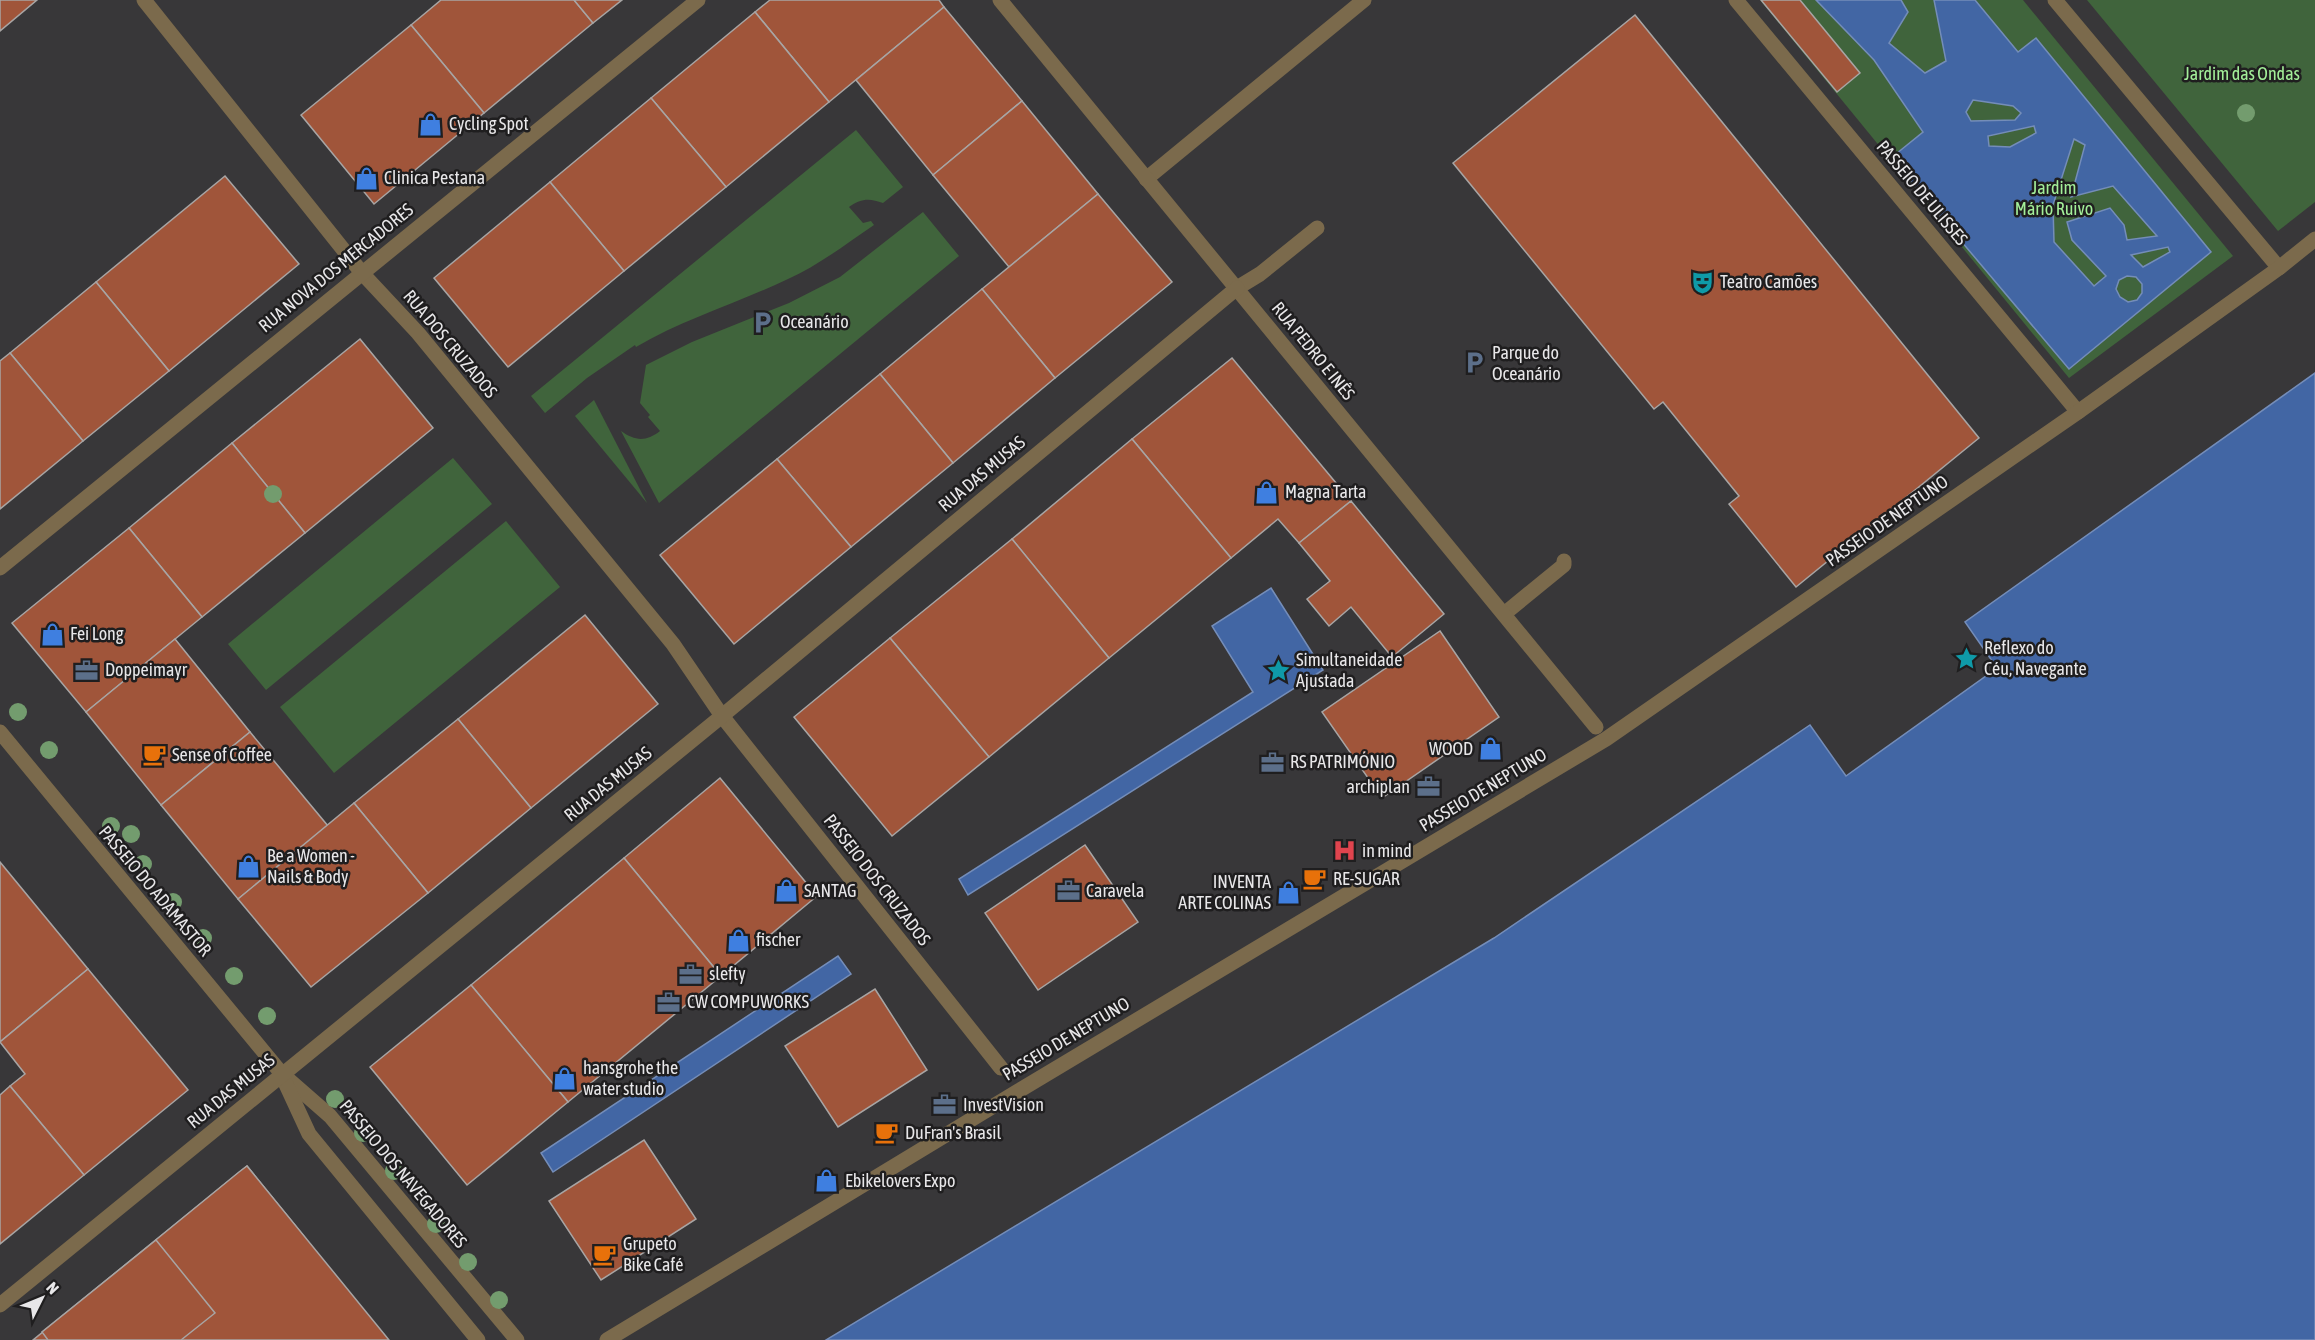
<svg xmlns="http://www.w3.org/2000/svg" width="2315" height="1340" font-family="'Asap Condensed',sans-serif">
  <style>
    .green { fill: #40643c }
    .water { fill: #4266a4; stroke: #748db9; stroke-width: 1.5; fill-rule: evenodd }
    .building { fill: #a0553a; stroke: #a8a5a4; stroke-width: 1.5 }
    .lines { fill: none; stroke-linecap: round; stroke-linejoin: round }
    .service { stroke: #7b6a4c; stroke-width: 15 }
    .pedestrian { stroke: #7b6a4c; stroke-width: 15 }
    .minor { stroke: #7b6a4c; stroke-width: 15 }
    .tree { fill: #739c6e }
    .labels { text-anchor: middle; stroke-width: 5; stroke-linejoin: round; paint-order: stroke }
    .park-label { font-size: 18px; fill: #a3ef99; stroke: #1f1e1f }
    .poi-label { font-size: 18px; fill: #e8e7e9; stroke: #1f1e1f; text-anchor: start }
    .street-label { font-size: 18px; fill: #e8e7e9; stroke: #1f1e1f }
  </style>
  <rect width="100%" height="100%" fill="#383739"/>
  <g class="green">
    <path d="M 1760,0 L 2023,0 L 2233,256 L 2069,378 Z"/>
    <path d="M 2087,0 L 2315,0 L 2315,202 L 2278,231 Z"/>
    <path d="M 856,130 L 903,187 L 883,203 C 870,198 861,198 849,207 L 863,223 L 871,221 L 874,225 C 846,244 819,265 788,279 C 738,303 684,319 636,347 L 635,345 L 587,378 L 545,413 L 531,396 Z"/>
    <path d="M 923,212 L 959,256 L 659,503 L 621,431 C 635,441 646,442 660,431 L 648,417 L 650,415 L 640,403 L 646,365 L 692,342 L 789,303 L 840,277 Z"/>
    <path d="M 594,400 L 647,503 L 575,416 Z"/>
    <path d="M 453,458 L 492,504 L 266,690 L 228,644 Z"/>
    <path d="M 506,521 L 560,587 L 334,773 L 280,707 Z"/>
  </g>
  <g class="water">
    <path d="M 1816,0 L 1901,0 L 1908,12 L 1889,43 L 1925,73 L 1946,61 L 1934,0 L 1975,0 L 2018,52 L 2036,38 L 2211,252 L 2069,369 L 1891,158 L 1923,132 L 1874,60 ZM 1973,100 L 2013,106 L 2021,113 L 2015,120 L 1971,121 L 1966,112 ZM 2034,126 L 2036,133 L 2010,147 L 1989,146 L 1988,136 ZM 2074,139 L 2085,145 L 2071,197 L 2113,186 L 2157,236 L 2127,240 L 2124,225 L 2110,208 L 2067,222 L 2072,240 L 2106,276 L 2094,286 L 2054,242 L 2053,205 ZM 2168,247 L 2170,252 L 2143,267 L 2131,255 ZM 2127,276 L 2136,277 L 2142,284 L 2142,293 L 2137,300 L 2128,302 L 2120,297 L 2116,289 L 2119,280 Z"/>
    <path d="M 2315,373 L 2315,1340 L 826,1340 L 1494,938 L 1810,725 L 1846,776 L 1997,668 L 1965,622 Z"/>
    <path d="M 1271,588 L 1323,670 L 968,895 L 959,879 L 1253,692 L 1212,626 Z"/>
    <path d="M 838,956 L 851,974 L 553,1172 L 541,1153 Z"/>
  </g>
  <g class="building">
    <path d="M 0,0 L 37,0 L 0,31 Z"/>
    <path d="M 441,0 L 574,0 L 593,23 L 484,113 L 411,25 Z"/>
    <path d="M 574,0 L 622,0 L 593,23 Z"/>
    <path d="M 770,0 L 939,0 L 944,7 L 829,102 L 755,12 Z"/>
    <path d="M 1761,0 L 1800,0 L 1860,73 L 1837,92 Z"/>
    <path d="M 944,7 L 1022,101 L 933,175 L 856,80 Z"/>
    <path d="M 755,12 L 829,102 L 726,187 L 651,98 Z"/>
    <path d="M 1635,15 L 1979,438 L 1796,587 L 1729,504 L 1739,496 L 1663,402 L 1654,409 L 1453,163 Z"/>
    <path d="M 411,25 L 484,113 L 374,204 L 301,115 Z"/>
    <path d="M 651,98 L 726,187 L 624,271 L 550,182 Z"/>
    <path d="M 1022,101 L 1098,194 L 1009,267 L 933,175 Z"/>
    <path d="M 225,176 L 299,264 L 169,371 L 96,282 Z"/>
    <path d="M 550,182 L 624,271 L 508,367 L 434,278 Z"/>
    <path d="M 1098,194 L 1172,282 L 1055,378 L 982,289 Z"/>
    <path d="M 96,282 L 169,371 L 83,441 L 10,353 Z"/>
    <path d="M 982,289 L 1055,378 L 953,463 L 880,374 Z"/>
    <path d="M 360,339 L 433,428 L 305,533 L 232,443 Z"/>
    <path d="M 10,353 L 83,441 L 0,509 L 0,361 Z"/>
    <path d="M 1232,358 L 1351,501 L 1299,543 L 1278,519 L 1231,558 L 1132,439 Z"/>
    <path d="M 880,374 L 953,463 L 851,547 L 777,459 Z"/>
    <path d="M 1132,439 L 1231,558 L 1109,658 L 1012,539 Z"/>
    <path d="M 232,443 L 305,533 L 202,617 L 129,528 Z"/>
    <path d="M 777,459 L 851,547 L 734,644 L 660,555 Z"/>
    <path d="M 1351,501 L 1444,614 L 1392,657 L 1351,607 L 1329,626 L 1307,599 L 1330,581 L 1299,543 Z"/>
    <path d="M 129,528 L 202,617 L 86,712 L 12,623 Z"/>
    <path d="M 1012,539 L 1109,658 L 989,757 L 890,638 Z"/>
    <path d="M 585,615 L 658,704 L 531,808 L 458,719 Z"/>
    <path d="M 1440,631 L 1499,717 L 1382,798 L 1322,712 Z"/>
    <path d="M 890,638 L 989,757 L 892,836 L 794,717 Z"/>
    <path d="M 175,639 L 250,732 L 161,805 L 86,712 Z"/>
    <path d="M 458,719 L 531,808 L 428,893 L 354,803 Z"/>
    <path d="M 250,732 L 328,826 L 238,899 L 161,805 Z"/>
    <path d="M 720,778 L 817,896 L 721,976 L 624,858 Z"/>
    <path d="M 354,803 L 428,893 L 311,987 L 238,899 Z"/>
    <path d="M 1085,845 L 1138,922 L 1038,990 L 985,913 Z"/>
    <path d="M 624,858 L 721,976 L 568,1102 L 471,985 Z"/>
    <path d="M 0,862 L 88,969 L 0,1042 Z"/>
    <path d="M 88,969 L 188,1090 L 84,1175 L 10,1086 L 25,1074 L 0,1042 Z"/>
    <path d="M 471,985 L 568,1102 L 467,1185 L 370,1067 Z"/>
    <path d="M 875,989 L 927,1070 L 838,1127 L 785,1046 Z"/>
    <path d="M 10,1086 L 84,1175 L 0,1244 L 0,1095 Z"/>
    <path d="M 644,1140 L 696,1219 L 601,1280 L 549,1201 Z"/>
    <path d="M 247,1166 L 306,1239 L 215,1313 L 156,1240 Z"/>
    <path d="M 247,1166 L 389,1340 L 33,1340 L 239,1172 Z"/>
    <path d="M 156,1240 L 215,1313 L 181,1340 L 48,1340 L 42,1332 Z"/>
  </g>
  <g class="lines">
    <g class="service">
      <path d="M 1146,179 L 1364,0"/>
      <path d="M 1237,288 L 1260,274 L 1317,228"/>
      <path d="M 1504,614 L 1564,565 L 1564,561"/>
      <path d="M 282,1074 L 330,1116 L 517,1340"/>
      <path d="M 284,1080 L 309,1134 L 478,1340"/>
    </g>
    <g class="pedestrian">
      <path d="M 1736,0 L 2078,412"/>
      <path d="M 2055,0 L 2279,268"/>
      <path d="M 0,732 L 282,1074"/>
      <path d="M 607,1340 L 1020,1090 L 1606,739 L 2078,412 L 2279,268 L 2315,239"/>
    </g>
    <g class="minor">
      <path d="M 144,0 L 362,273 L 418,333 L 673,644 L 722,716 L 1001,1068"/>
      <path d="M 1000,0 L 1596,727"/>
      <path d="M 0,568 L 698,0"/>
      <path d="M 0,1305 L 722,716 L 1237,288"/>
    </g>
  </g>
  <g class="tree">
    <circle cx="2246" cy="113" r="9"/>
    <circle cx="273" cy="494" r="9"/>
    <circle cx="18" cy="712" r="9"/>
    <circle cx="49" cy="750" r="9"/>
    <circle cx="111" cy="826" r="9"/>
    <circle cx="131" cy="834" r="9"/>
    <circle cx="143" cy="864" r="9"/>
    <circle cx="173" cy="902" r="9"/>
    <circle cx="203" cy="938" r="9"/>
    <circle cx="234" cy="976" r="9"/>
    <circle cx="267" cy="1016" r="9"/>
    <circle cx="335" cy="1099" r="9"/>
    <circle cx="363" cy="1133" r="9"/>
    <circle cx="394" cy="1171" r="9"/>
    <circle cx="436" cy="1224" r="9"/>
    <circle cx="468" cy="1262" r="9"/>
    <circle cx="499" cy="1300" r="9"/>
  </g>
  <defs>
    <symbol id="shop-bare" viewBox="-9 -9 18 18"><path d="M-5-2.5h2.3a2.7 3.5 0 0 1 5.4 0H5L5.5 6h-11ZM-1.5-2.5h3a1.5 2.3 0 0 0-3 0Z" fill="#3f7fe0" stroke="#1f1e1f" stroke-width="2.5" paint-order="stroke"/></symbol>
    <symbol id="theatre-bare" viewBox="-9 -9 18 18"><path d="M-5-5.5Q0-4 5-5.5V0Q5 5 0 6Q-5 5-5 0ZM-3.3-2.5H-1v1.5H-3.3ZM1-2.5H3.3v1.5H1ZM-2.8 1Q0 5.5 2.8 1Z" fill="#0f9aa8" stroke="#1f1e1f" stroke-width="2.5" paint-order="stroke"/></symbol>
    <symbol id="parking-bare" viewBox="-9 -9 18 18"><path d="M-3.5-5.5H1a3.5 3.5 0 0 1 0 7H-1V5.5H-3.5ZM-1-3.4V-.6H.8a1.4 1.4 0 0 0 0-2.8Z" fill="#5c6f8a" stroke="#1f1e1f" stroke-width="2.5" paint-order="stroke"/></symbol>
    <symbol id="sight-bare" viewBox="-9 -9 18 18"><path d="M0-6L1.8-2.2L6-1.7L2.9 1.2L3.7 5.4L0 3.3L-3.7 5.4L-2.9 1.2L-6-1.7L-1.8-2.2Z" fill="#0f9aa8" stroke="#1f1e1f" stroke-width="2.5" paint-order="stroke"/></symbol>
    <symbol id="office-bare" viewBox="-9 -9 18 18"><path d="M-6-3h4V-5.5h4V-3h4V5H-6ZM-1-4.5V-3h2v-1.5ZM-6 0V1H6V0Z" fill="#5c6f8a" stroke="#1f1e1f" stroke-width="2.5" paint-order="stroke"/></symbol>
    <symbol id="cafe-bare" viewBox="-9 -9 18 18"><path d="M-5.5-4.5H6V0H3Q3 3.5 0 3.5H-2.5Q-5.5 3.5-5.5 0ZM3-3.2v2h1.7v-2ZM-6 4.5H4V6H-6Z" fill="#e8710a" stroke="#1f1e1f" stroke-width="2.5" paint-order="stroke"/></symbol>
    <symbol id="hospital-bare" viewBox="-9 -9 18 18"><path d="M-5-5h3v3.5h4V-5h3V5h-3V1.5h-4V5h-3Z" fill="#e0444e" stroke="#1f1e1f" stroke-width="2.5" paint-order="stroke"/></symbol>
  </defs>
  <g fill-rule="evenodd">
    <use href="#shop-bare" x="414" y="108" width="33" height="33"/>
    <use href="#shop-bare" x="350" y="162" width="33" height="33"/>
    <use href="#theatre-bare" x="1686" y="266" width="33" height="33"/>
    <use href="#parking-bare" x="746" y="306" width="33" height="33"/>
    <use href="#parking-bare" x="1458" y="346" width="33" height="33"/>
    <use href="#shop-bare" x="1250" y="476" width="33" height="33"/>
    <use href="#shop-bare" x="36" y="618" width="33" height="33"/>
    <use href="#sight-bare" x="1950" y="642" width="33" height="33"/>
    <use href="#office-bare" x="70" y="654" width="33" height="33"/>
    <use href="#sight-bare" x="1262" y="654" width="33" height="33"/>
    <use href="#shop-bare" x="1474" y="732" width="33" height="33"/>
    <use href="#cafe-bare" x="138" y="738" width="33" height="33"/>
    <use href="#office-bare" x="1256" y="746" width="33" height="33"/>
    <use href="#office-bare" x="1412" y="770" width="33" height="33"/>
    <use href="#hospital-bare" x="1328" y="834" width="33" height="33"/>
    <use href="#shop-bare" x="232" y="850" width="33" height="33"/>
    <use href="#cafe-bare" x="1298" y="862" width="33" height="33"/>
    <use href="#shop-bare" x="770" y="874" width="33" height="33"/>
    <use href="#office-bare" x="1052" y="874" width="33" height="33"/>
    <use href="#shop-bare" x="1272" y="876" width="33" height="33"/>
    <use href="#shop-bare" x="722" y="924" width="33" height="33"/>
    <use href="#office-bare" x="674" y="958" width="33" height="33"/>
    <use href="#office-bare" x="652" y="986" width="33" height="33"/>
    <use href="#shop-bare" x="548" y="1062" width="33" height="33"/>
    <use href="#office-bare" x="928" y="1088" width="33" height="33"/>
    <use href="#cafe-bare" x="870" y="1116" width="33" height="33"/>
    <use href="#shop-bare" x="810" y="1164" width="33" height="33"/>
    <use href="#cafe-bare" x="588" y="1238" width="33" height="33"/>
  </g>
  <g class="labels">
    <g class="park-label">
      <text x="2242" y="80">Jardim das Ondas</text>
      <text x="2054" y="194">Jardim<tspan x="2054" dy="21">Mário Ruivo</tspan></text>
    </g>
    <g class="poi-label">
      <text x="449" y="130">Cycling Spot</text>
      <text x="384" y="184">Clinica Pestana</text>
      <text x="1720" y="288">Teatro Camões</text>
      <text x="780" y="328">Oceanário</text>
      <text x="1492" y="359">Parque do<tspan x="1492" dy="21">Oceanário</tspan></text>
      <text x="1285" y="498">Magna Tarta</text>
      <text x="70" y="640">Fei Long</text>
      <text x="1984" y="654">Reflexo do<tspan x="1984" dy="21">Céu, Navegante</tspan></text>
      <text x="1296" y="666">Simultaneidade<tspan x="1296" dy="21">Ajustada</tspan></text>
      <text x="105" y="676">Doppeimayr</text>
      <text x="1473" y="755" text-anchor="end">WOOD</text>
      <text x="172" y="761">Sense of Coffee</text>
      <text x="1290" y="768">RS PATRIMÓNIO</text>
      <text x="1410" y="793" text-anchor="end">archiplan</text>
      <text x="1362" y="857">in mind</text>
      <text x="267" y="862">Be a Women -<tspan x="267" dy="21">Nails &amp; Body</tspan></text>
      <text x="1333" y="885">RE-SUGAR</text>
      <text x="1271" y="888" text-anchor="end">INVENTA<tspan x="1271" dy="21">ARTE COLINAS</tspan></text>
      <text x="804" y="897">SANTAG</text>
      <text x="1086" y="897">Caravela</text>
      <text x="756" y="946">fischer</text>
      <text x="709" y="980">slefty</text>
      <text x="687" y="1008">CW COMPUWORKS</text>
      <text x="583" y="1074">hansgrohe the<tspan x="583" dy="21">water studio</tspan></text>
      <text x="963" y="1111">InvestVision</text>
      <text x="905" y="1139">DuFran's Brasil</text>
      <text x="845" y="1187">Ebikelovers Expo</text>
      <text x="623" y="1250">Grupeto<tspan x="623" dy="21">Bike Café</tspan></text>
    </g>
    <g class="street-label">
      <text transform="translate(1922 193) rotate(50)" y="6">PASSEIO DE ULISSES</text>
      <text transform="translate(336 268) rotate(-39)" y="6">RUA NOVA DOS MERCADORES</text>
      <text transform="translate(450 344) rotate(50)" y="6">RUA DOS CRUZADOS</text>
      <text transform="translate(1313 351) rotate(51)" y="6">RUA PEDRO E INÊS</text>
      <text transform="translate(982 474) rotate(-40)" y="6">RUA DAS MUSAS</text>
      <text transform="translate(1887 521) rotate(-35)" y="6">PASSEIO DE NEPTUNO</text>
      <text transform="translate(608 784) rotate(-39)" y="6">RUA DAS MUSAS</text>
      <text transform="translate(1483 790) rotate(-31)" y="6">PASSEIO DE NEPTUNO</text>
      <text transform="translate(877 880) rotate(52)" y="6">PASSEIO DOS CRUZADOS</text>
      <text transform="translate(155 891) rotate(50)" y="6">PASSEIO DO ADAMASTOR</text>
      <text transform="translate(1066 1039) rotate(-31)" y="6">PASSEIO DE NEPTUNO</text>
      <text transform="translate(231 1091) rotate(-39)" y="6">RUA DAS MUSAS</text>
      <text transform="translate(403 1174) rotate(50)" y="6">PASSEIO DOS NAVEGADORES</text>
    </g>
  </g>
  <g transform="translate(42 1298) rotate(47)" stroke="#1f1e1f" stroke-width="4.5" paint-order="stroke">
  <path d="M0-4.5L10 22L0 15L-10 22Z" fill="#e8e7e9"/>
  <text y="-9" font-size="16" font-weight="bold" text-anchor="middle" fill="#e8e7e9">N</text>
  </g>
</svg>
